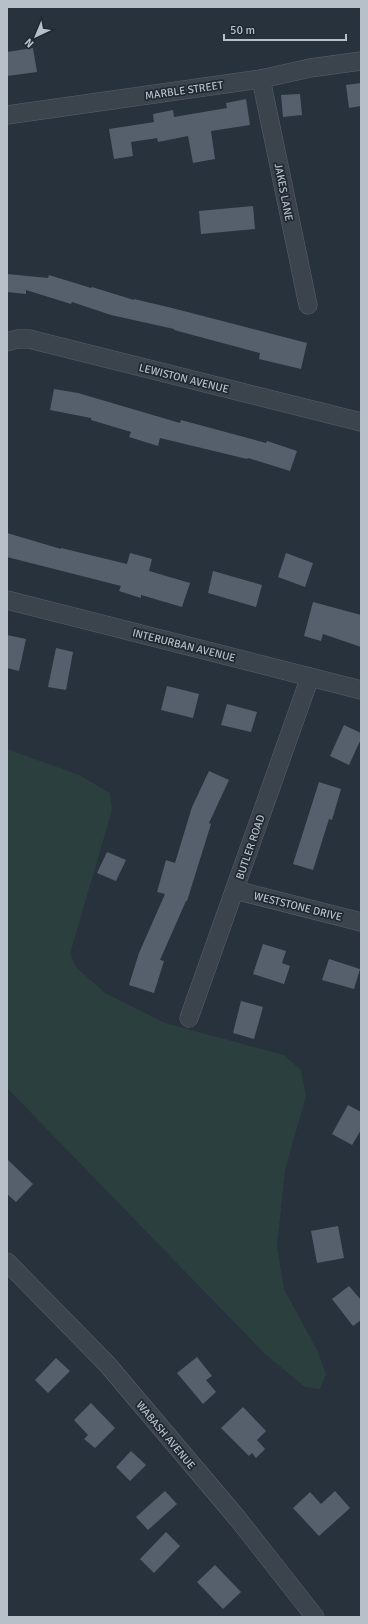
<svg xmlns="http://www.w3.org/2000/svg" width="368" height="1624" font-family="Signika,sans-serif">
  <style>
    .green { fill: #2a3f3e }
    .building { fill: #55606c }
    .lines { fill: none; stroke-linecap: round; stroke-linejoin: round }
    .minor-casing { stroke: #59616b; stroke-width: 19 }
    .minor { stroke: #3b434d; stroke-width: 18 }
    .labels { text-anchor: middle; stroke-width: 3.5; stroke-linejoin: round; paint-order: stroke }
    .street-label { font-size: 11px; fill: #b7bfc8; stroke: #202832 }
  </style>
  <rect width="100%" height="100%" fill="#27323c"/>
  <path class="green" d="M 7,749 L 79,775 L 110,793 L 112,810 L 70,954 L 76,967 L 105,993 L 165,1023 L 284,1055 L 301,1070 L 306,1096 L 285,1170 L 277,1247 L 284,1289 L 317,1350 L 326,1374 L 320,1389 L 305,1387 L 265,1354 L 7,1088 Z"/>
  <g class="building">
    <path d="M 33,48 L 37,72 L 7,76 L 7,52 Z"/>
    <path d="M 361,83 L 361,106 L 349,108 L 346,85 Z"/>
    <path d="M 300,94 L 302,115 L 283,117 L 281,95 Z"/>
    <path d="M 246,99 L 250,125 L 211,131 L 215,159 L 193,163 L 188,136 L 158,142 L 157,138 L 131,142 L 133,156 L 114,159 L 109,129 L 154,122 L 153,114 L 173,110 L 174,117 L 227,108 L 226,103 Z"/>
    <path d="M 253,206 L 255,229 L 201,234 L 199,211 Z"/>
    <path d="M 7,274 L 48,278 L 49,275 L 91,288 L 92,287 L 134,300 L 134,299 L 172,308 L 307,343 L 301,369 L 259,359 L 260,353 L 174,330 L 174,329 L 111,315 L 72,302 L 71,304 L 26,290 L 26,294 L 7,292 Z"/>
    <path d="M 54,389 L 78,393 L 180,423 L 181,420 L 266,443 L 267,441 L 297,451 L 290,471 L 248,458 L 247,459 L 160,438 L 158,446 L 129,437 L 131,432 L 91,420 L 91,418 L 50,410 Z"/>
    <path d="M 7,533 L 61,549 L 61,548 L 127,564 L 130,553 L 152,559 L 149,571 L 190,583 L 182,607 L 141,595 L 141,598 L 119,591 L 121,586 L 7,557 Z"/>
    <path d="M 286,553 L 313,563 L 305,587 L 278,577 Z"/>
    <path d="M 213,571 L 262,585 L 256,607 L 208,593 Z"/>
    <path d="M 313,602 L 361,615 L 361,647 L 323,634 L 321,641 L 304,636 Z"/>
    <path d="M 7,635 L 26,639 L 19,671 L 7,668 Z"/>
    <path d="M 56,648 L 73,652 L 66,690 L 48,687 Z"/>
    <path d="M 167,686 L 199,694 L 193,718 L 161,710 Z"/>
    <path d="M 227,704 L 257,712 L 251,732 L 221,725 Z"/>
    <path d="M 344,725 L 361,733 L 361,739 L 349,765 L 330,756 Z"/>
    <path d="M 209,771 L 229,780 L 209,823 L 211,824 L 187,901 L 186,901 L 160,960 L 164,961 L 154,993 L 129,985 L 139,953 L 165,894 L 157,892 L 166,860 L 175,863 L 192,807 Z"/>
    <path d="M 319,782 L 341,789 L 332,820 L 329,819 L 313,870 L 293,864 Z"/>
    <path d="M 107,852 L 126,860 L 116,881 L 97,873 Z"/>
    <path d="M 263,944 L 286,951 L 282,963 L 290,966 L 284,984 L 253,974 Z"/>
    <path d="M 329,959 L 360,969 L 354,989 L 322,980 Z"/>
    <path d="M 241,1001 L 263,1007 L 254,1039 L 233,1033 Z"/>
    <path d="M 348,1105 L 361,1112 L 361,1130 L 352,1145 L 332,1134 Z"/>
    <path d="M 7,1159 L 33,1184 L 16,1202 L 7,1194 Z"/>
    <path d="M 338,1226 L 344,1258 L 317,1263 L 311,1231 Z"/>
    <path d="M 349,1286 L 361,1300 L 361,1320 L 353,1326 L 332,1299 Z"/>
    <path d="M 197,1357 L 212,1376 L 206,1380 L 216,1392 L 203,1404 L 177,1373 Z"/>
    <path d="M 56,1358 L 70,1371 L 48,1393 L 35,1380 Z"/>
    <path d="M 91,1403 L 115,1428 L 95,1448 L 84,1439 L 88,1435 L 74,1420 Z"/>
    <path d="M 243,1407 L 266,1431 L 257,1440 L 265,1449 L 256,1458 L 252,1453 L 249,1456 L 221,1428 Z"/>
    <path d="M 131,1451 L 146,1465 L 130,1481 L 116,1467 Z"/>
    <path d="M 165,1491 L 177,1504 L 148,1530 L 136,1517 Z"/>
    <path d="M 335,1491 L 350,1508 L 319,1536 L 293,1508 L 310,1492 L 321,1504 Z"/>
    <path d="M 166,1532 L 180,1546 L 154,1573 L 140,1559 Z"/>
    <path d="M 215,1565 L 241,1592 L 223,1609 L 197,1582 Z"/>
  </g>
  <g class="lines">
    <defs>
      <g id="minor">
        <path d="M 261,79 L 308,305"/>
        <path d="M 7,115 L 261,79 L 310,68 L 361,61"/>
        <path d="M 7,342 L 17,339 L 29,339 L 361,422"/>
        <path d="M 7,600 L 361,690"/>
        <path d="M 235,890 L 361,922"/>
        <path d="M 189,1018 L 310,677"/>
        <path d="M 7,1262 L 107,1364 L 238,1519 L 315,1617"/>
      </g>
    </defs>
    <use href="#minor" class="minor-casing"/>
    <use href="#minor" class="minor"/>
  </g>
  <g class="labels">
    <g class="street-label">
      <text transform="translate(184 90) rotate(-8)" y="4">MARBLE STREET</text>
      <text transform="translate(284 192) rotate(79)" y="4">JAKES LANE</text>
      <text transform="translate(184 378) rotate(14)" y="4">LEWISTON AVENUE</text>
      <text transform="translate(184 645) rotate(14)" y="4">INTERURBAN AVENUE</text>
      <text transform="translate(250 847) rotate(-71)" y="4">BUTLER ROAD</text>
      <text transform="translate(298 906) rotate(14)" y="4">WESTSTONE DRIVE</text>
      <text transform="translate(166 1435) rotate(50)" y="4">WABASH AVENUE</text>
    </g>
  </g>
  <rect width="368" height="1624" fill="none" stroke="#b7bfc8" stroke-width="16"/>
  <g transform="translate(36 36) rotate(224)" stroke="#202832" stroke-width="3" paint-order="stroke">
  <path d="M0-3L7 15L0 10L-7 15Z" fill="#b7bfc8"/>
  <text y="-6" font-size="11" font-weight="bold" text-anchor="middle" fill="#b7bfc8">N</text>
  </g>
  <path d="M224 34v6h122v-6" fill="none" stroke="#b7bfc8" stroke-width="2"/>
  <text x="230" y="34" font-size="12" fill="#b7bfc8" stroke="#202832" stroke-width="3" paint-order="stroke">50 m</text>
</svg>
